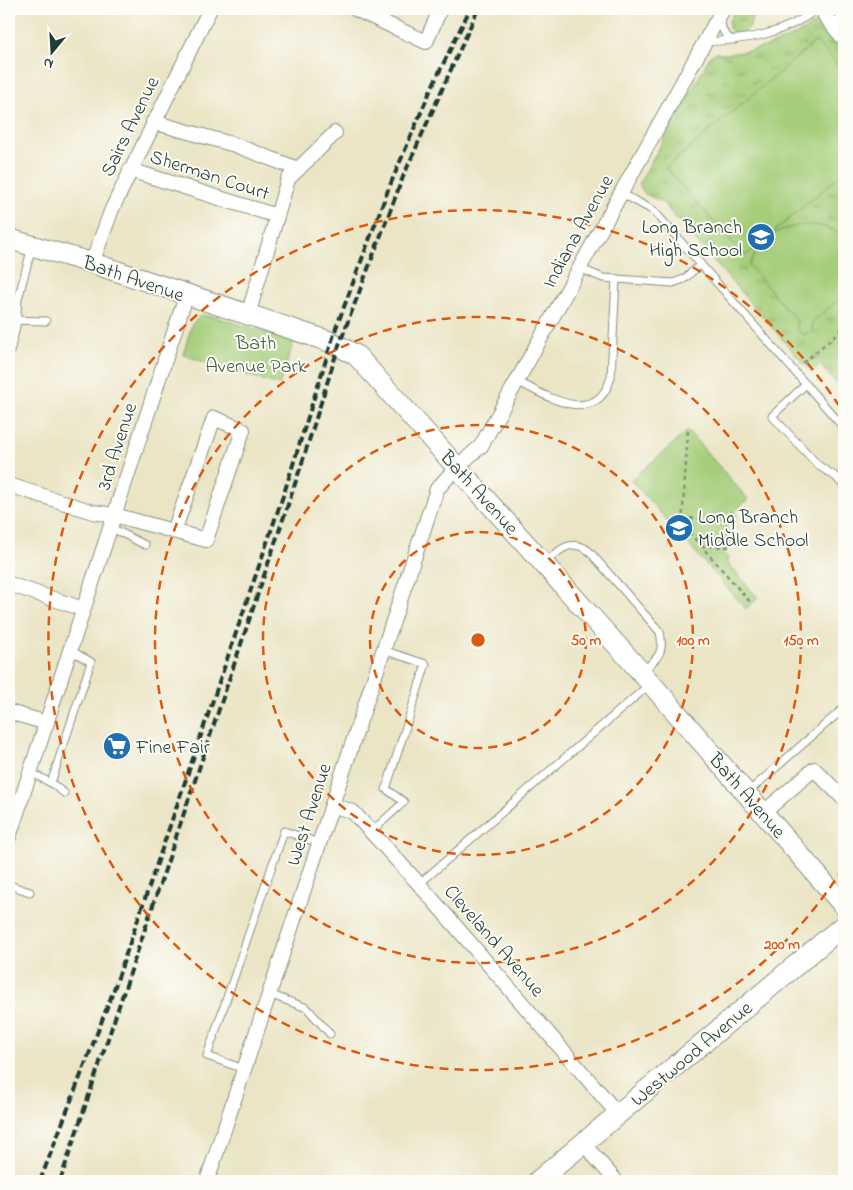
<svg xmlns="http://www.w3.org/2000/svg" width="853" height="1190" font-family="'Indie Flower',sans-serif">
  <style>
    .grass { fill: url(#grass-tufts); stroke: #628657 }
    .green { fill: #a6ce7a; stroke: #628657 }
    .lines { fill: none; stroke-linecap: round; stroke-linejoin: round }
    .lane-casing { stroke: #85917d; stroke-width: 9 }
    .street-casing { stroke: #85917d; stroke-width: 16 }
    .secondary-casing { stroke: #85917d; stroke-width: 22 }
    .path { stroke: #85917d; stroke-width: 2.5; stroke-dasharray: 4 4; stroke-linecap: butt }
    .lane { stroke: #fff; stroke-width: 7 }
    .street { stroke: #fff; stroke-width: 14 }
    .secondary { stroke: #fff; stroke-width: 20 }
    .rail { stroke: #1f3d34; stroke-width: 4; stroke-dasharray: 8 4; stroke-linecap: butt }
    .ring { fill: none; stroke: #de580e; stroke-width: 2.5; stroke-dasharray: 9 6 }
    .labels { text-anchor: middle; stroke-width: 4; stroke-linejoin: round; paint-order: stroke }
    .street-label { font-size: 20px; fill: #1f3d34; stroke: #fdfcf7 }
    .poi-label { font-size: 20px; fill: #1f3d34; stroke: #fdfcf7; text-anchor: start }
    .park-label { font-size: 20px; fill: #416146; stroke: #fdfcf7 }
    .centre { fill: #de580e; stroke: #fdfcf7; stroke-width: 2.5 }
    .ring-label { font-size: 15px; text-anchor: middle; font-weight: bold; fill: #de580e; stroke: #fdfcf7; stroke-width: 4; stroke-linejoin: round; paint-order: stroke }
  </style>
  <defs>
    <pattern id="grass-tufts" width="24" height="20" patternUnits="userSpaceOnUse" patternTransform="scale(1.25)"><rect width="24" height="20" fill="#a6ce7a"/><path d="M3 7l-1-3M5 7V3M7 7l1-3M15 17l-1-3M17 17v-4M19 17l1-3" fill="none" stroke="#87a865"/></pattern>
  </defs>
  <rect width="100%" height="100%" fill="#fdfcf7"/>
  <filter id="ink" filterUnits="userSpaceOnUse"><feTurbulence type="fractalNoise" baseFrequency=".02" numOctaves="2"/><feDisplacementMap in="SourceGraphic" scale="10" xChannelSelector="R" yChannelSelector="G"/><feConvolveMatrix kernelMatrix="1 2 1 2 8 2 1 2 1" color-interpolation-filters="sRGB"/></filter>
  <filter id="wash" filterUnits="userSpaceOnUse"><feTurbulence type="fractalNoise" baseFrequency=".0096" numOctaves="4" result="noise"/><feDisplacementMap in="SourceGraphic" scale="20" xChannelSelector="R" yChannelSelector="G"/><feGaussianBlur stdDeviation="1.12" result="paint"/><feColorMatrix in="noise" values="0 0 0 0 0 0 0 0 0 0 0 0 0 0 0 0 0 1.4 0 .05"/><feComposite in="paint" operator="in"/></filter>
  <g filter="url(#wash)">
    <rect width="100%" height="100%" fill="#ebe5c6"/>
    <g class="grass">
      <path d="M 736,9 L 753,9 L 750,27 L 743,34 L 734,34 L 729,28 L 729,21 Z"/>
      <path d="M 825,16 L 844,39 L 844,392 L 820,365 L 811,372 L 662,202 L 645,194 L 639,184 L 711,55 L 718,52 L 719,54 C 757,53 795,40 825,16 Z"/>
    </g>
    <g class="green">
      <path d="M 816,41 L 844,72 L 844,172 L 769,236 C 797,223 815,219 844,236 L 844,295 L 812,322 L 812,332 L 803,335 L 796,328 L 797,321 L 749,265 L 762,242 L 745,256 L 666,168 Z"/>
      <path d="M 201,315 L 215,317 L 294,341 L 279,385 L 183,355 L 192,324 Z"/>
      <path d="M 688,431 L 748,499 L 734,512 L 737,516 L 725,526 L 734,542 L 723,553 L 729,559 L 726,561 L 758,598 L 746,609 L 631,480 Z"/>
    </g>
  </g>
  <g filter="url(#ink)">
    <g class="lines">
      <defs>
        <g id="lane">
          <path d="M 722,17 C 720,28 724,37 734,40"/>
          <path d="M 704,42 C 745,40 784,35 817,9"/>
          <path d="M 621,193 L 654,211 L 844,428"/>
          <path d="M 579,268 L 603,278 L 673,283 L 684,279 L 701,264"/>
          <path d="M 9,320 L 46,321"/>
          <path d="M 9,356 L 16,327 L 18,299 L 32,247"/>
          <path d="M 517,381 C 546,396 597,428 611,377 L 616,279"/>
          <path d="M 806,384 L 772,416 L 819,466 L 836,477 L 844,486"/>
          <path d="M 110,527 L 145,545"/>
          <path d="M 545,563 C 558,551 571,537 589,551 L 660,632 C 665,654 657,658 642,672"/>
          <path d="M 30,772 L 51,783 L 64,793"/>
          <path d="M 51,783 L 91,662 L 70,650"/>
          <path d="M 747,793 L 844,708"/>
          <path d="M 371,832 L 404,802 L 386,789 L 426,664 L 383,650"/>
          <path d="M 419,884 L 649,685"/>
          <path d="M 9,885 L 30,892"/>
          <path d="M 269,994 L 307,1008 L 330,1034"/>
          <path d="M 244,1069 L 207,1056 L 284,831 L 319,843"/>
        </g>
        <g id="street">
          <path d="M 355,9 L 426,42 L 439,12 L 432,9"/>
          <path d="M 825,16 L 844,39"/>
          <path d="M 835,28 L 844,18"/>
          <path d="M 153,122 L 235,145 L 298,169"/>
          <path d="M 130,170 L 277,216"/>
          <path d="M 92,263 L 112,209 L 210,9"/>
          <path d="M 248,315 L 288,179 L 335,133"/>
          <path d="M 9,485 L 93,512 L 114,515 L 206,540 L 243,430 L 214,418 L 174,531"/>
          <path d="M 9,584 L 83,609"/>
          <path d="M 9,712 L 47,723"/>
          <path d="M 332,805 L 353,812 L 419,884 L 618,1114"/>
          <path d="M 763,813 L 814,769 L 844,799"/>
          <path d="M 9,837 L 186,296"/>
          <path d="M 583,1143 L 616,1181"/>
          <path d="M 207,1181 L 437,489 L 457,467 L 481,446 L 723,9"/>
        </g>
        <g id="secondary">
          <path d="M 9,239 L 92,263 L 331,342 L 356,355 L 641,672 L 844,906"/>
          <path d="M 538,1181 L 844,925"/>
        </g>
      </defs>
      <use href="#lane" class="lane-casing"/>
      <use href="#street" class="street-casing"/>
      <use href="#secondary" class="secondary-casing"/>
      <g class="path">
        <path d="M 803,363 L 844,328"/>
        <path d="M 688,431 L 682,524 L 752,604"/>
        <path d="M 682,518 L 732,520"/>
        <path d="M 701,546 L 729,547"/>
      </g>
      <use href="#lane" class="lane"/>
      <use href="#street" class="street"/>
      <use href="#secondary" class="secondary"/>
      <g class="rail">
        <path d="M 40,1181 L 113,992 L 285,490 L 336,328 L 388,190 L 431,89 L 470,9"/>
        <path d="M 60,1181 L 302,463 L 339,345 L 403,177 L 478,9"/>
      </g>
    </g>
  </g>
  <g class="ring">
    <circle cx="478" cy="640" r="108"/>
    <circle cx="478" cy="640" r="215"/>
    <circle cx="478" cy="640" r="323"/>
    <path d="M843 868A430 430 0 1 1 843 412"/>
  </g>
  <defs>
    <symbol id="school-disc" viewBox="-11 -11 22 22"><circle r="9.5" fill="#1f6fb2" stroke="#fdfcf7"/><path d="M0-5L7-2L0 1L-7-2ZM-4 1L0 2.5L4 1V4Q0 6-4 4Z" fill="#fff"/></symbol>
    <symbol id="supermarket-disc" viewBox="-11 -11 22 22"><circle r="9.5" fill="#1f6fb2" stroke="#fdfcf7"/><path d="M-6-5.5h2.5l.6 2H6L4.5 2H-2.5L-4.4-4H-6ZM-1.5 3.2a1.3 1.3 0 1 0 .1 0ZM3 3.2a1.3 1.3 0 1 0 .1 0Z" fill="#fff"/></symbol>
  </defs>
  <g fill-rule="evenodd">
    <use href="#school-disc" x="745" y="221" width="32" height="32"/>
    <use href="#school-disc" x="663" y="512" width="32" height="32"/>
    <use href="#supermarket-disc" x="101" y="730" width="32" height="32"/>
  </g>
  <g class="labels">
    <g class="street-label">
      <text transform="translate(129 126) rotate(-64)" y="7">Sairs Avenue</text>
      <text transform="translate(210 174) rotate(18)" y="7">Sherman Court</text>
      <text transform="translate(577 231) rotate(-61)" y="7">Indiana Avenue</text>
      <text transform="translate(134 278) rotate(19)" y="7">Bath Avenue</text>
      <text transform="translate(116 446) rotate(-72)" y="7">3rd Avenue</text>
      <text transform="translate(480 492) rotate(48)" y="7">Bath Avenue</text>
      <text transform="translate(748 795) rotate(49)" y="7">Bath Avenue</text>
      <text transform="translate(308 814) rotate(-72)" y="7">West Avenue</text>
      <text transform="translate(495 940) rotate(49)" y="7">Cleveland Avenue</text>
      <text transform="translate(691 1053) rotate(-40)" y="7">Westwood Avenue</text>
    </g>
    <g class="poi-label">
      <text x="742" y="233" text-anchor="end">Long Branch<tspan x="742" dy="23">High School</tspan></text>
      <text x="698" y="523">Long Branch<tspan x="698" dy="23">Middle School</tspan></text>
      <text x="136" y="753">Fine Fair</text>
    </g>
    <g class="park-label">
      <text x="256" y="349">Bath<tspan x="256" dy="23">Avenue Park</tspan></text>
    </g>
  </g>
  <circle cx="478" cy="640" r="8" class="centre"/>
  <g class="ring-label">
    <text x="586" y="645">50 m</text>
    <text x="693" y="645">100 m</text>
    <text x="801" y="645">150 m</text>
    <text x="782" y="949">200 m</text>
  </g>
  <rect width="853" height="1190" fill="none" stroke="#fdfcf7" stroke-width="30"/>
  <g transform="translate(52 52) rotate(198)" stroke="#fdfcf7" stroke-width="4" paint-order="stroke">
  <path d="M0-4L9 19L0 12L-9 19Z" fill="#1f3d34"/>
  <text y="-8" font-size="14" font-weight="bold" text-anchor="middle" fill="#1f3d34">N</text>
  </g>
</svg>
